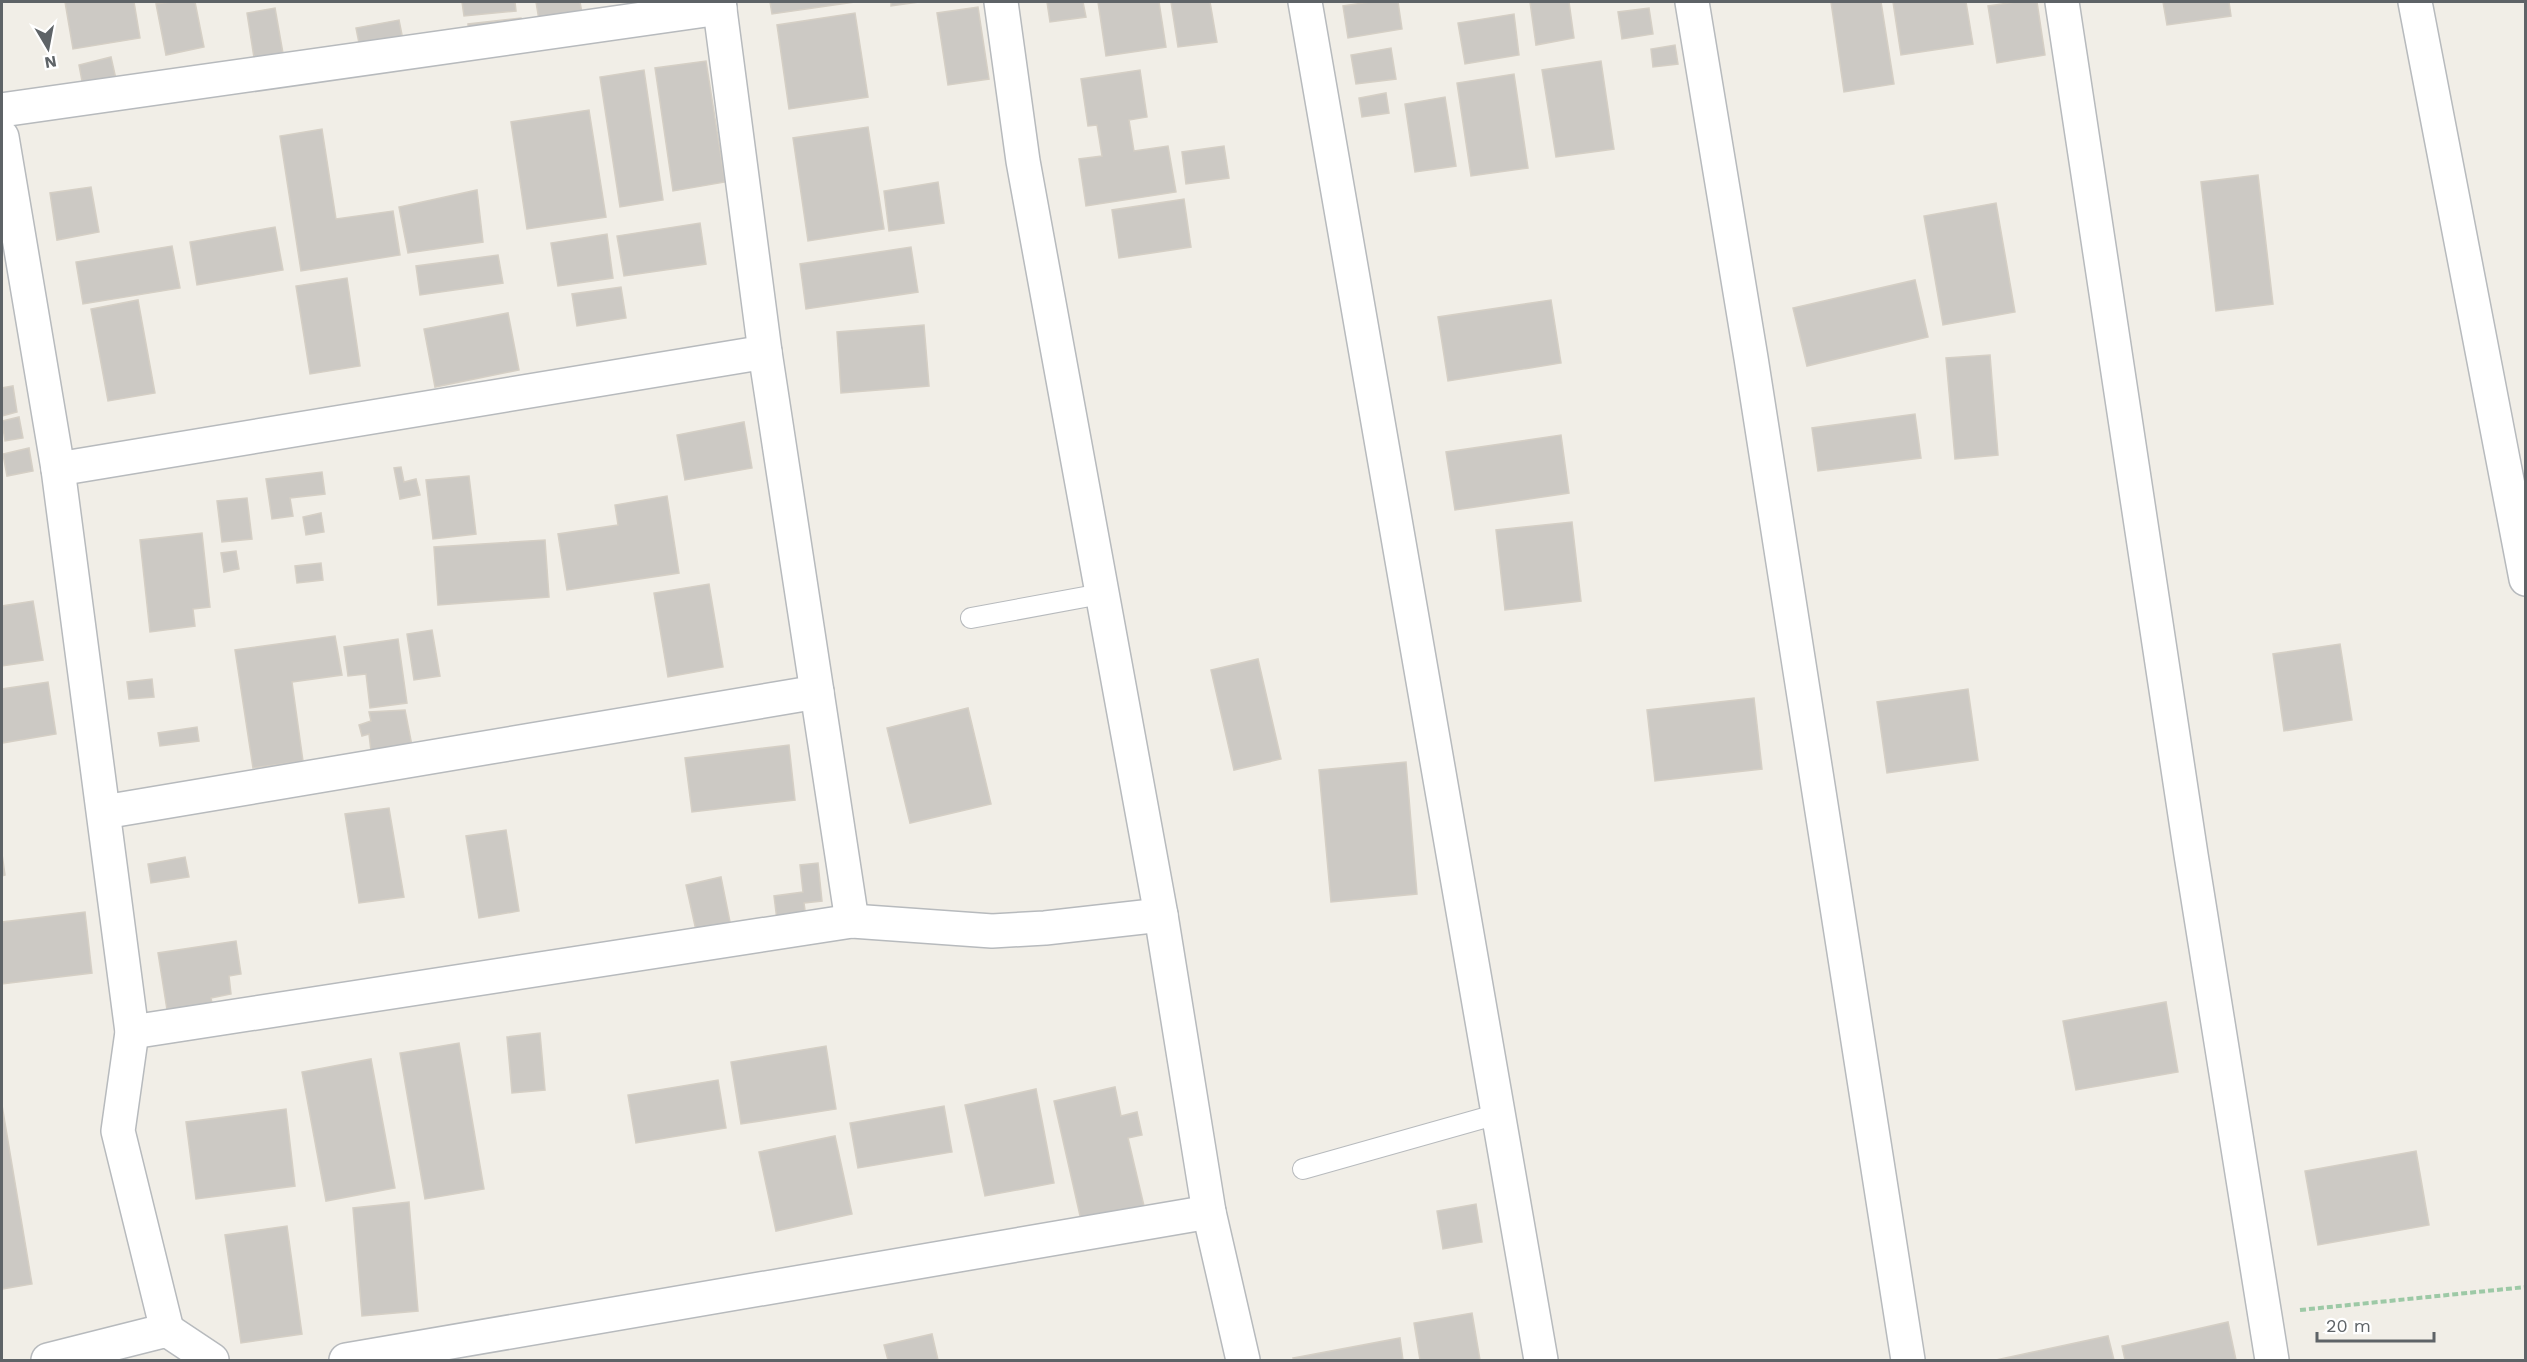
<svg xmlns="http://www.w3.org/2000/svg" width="2527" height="1362" font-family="'Work Sans',sans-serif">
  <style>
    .building { fill: #ccc9c4; stroke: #d5cfc5; stroke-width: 1.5 }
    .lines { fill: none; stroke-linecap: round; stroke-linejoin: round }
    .service-casing { stroke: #b7babd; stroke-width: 22 }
    .minor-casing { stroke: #b7babd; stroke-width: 36 }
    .tertiary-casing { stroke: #b7babd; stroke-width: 36 }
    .path { stroke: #9dc9a6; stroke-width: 4; stroke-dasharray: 6 3; stroke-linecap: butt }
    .service { stroke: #fff; stroke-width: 20 }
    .minor { stroke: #fff; stroke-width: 33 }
    .tertiary { stroke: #fff; stroke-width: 33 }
  </style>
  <rect width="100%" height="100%" fill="#f1eee7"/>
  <g class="building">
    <path d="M 65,2 L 134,2 L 140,38 L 73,49 Z"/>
    <path d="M 171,2 L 195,2 L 204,47 L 166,55 L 156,4 Z"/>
    <path d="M 462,2 L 515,2 L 516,11 L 464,16 Z"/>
    <path d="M 536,2 L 580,2 L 583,19 L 540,26 Z"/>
    <path d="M 770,2 L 855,2 L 772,14 Z"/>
    <path d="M 891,2 L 919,2 L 891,6 Z"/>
    <path d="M 1047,2 L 1083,2 L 1086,17 L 1050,22 Z"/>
    <path d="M 1098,2 L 1159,2 L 1166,47 L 1106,56 Z"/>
    <path d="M 1171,2 L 1210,2 L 1217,42 L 1178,47 Z"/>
    <path d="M 1370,2 L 1398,2 L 1402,29 L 1348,38 L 1343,6 Z"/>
    <path d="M 1530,2 L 1569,2 L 1574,38 L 1536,45 Z"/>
    <path d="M 1831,2 L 1881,2 L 1894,84 L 1844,92 Z"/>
    <path d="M 1893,2 L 1966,2 L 1973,44 L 1901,55 Z"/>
    <path d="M 2016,2 L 2037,2 L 2045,55 L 1997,63 L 1988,6 Z"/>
    <path d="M 2163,2 L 2229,2 L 2231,16 L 2167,25 Z"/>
    <path d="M 978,7 L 989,79 L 948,85 L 937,13 Z"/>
    <path d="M 275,8 L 284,59 L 255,64 L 247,13 Z"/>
    <path d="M 1649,8 L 1653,34 L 1622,39 L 1618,12 Z"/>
    <path d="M 855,13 L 868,97 L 789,109 L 777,25 Z"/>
    <path d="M 1514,14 L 1519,55 L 1465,64 L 1458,23 Z"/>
    <path d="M 521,18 L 523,32 L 469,37 L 468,24 Z"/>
    <path d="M 399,20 L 404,45 L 361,53 L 356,28 Z"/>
    <path d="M 1675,45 L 1678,64 L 1653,67 L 1651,49 Z"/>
    <path d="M 1391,48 L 1396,79 L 1356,84 L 1351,55 Z"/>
    <path d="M 111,57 L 116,79 L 83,86 L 79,65 Z"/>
    <path d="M 706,61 L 725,182 L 673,191 L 655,68 Z"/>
    <path d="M 1601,61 L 1614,149 L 1556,157 L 1542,70 Z"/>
    <path d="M 644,70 L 663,200 L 620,207 L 600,77 Z"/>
    <path d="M 1140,70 L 1147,117 L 1129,120 L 1134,151 L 1168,146 L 1176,192 L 1086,206 L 1079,159 L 1102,156 L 1097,125 L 1088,126 L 1081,79 Z"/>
    <path d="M 1514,74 L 1528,168 L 1471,176 L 1457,83 Z"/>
    <path d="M 1386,93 L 1389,113 L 1362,117 L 1359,98 Z"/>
    <path d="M 1445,97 L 1456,166 L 1415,172 L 1405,104 Z"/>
    <path d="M 589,110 L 606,217 L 527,229 L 511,122 Z"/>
    <path d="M 868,127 L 884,229 L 808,241 L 793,138 Z"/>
    <path d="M 322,129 L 336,219 L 393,211 L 400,255 L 301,271 L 280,136 Z"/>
    <path d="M 1224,146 L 1229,178 L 1186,184 L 1182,152 Z"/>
    <path d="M 2258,175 L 2273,304 L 2216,311 L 2201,182 Z"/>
    <path d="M 938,182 L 944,223 L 889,231 L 884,191 Z"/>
    <path d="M 91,187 L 99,232 L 57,240 L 50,193 Z"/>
    <path d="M 477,190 L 483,242 L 408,253 L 399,207 Z"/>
    <path d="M 1184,199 L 1191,247 L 1119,258 L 1112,210 Z"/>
    <path d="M 1996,203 L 2015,312 L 1943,325 L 1924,216 Z"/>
    <path d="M 700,223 L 706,264 L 624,276 L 617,236 Z"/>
    <path d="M 275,227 L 283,270 L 197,285 L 190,242 Z"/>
    <path d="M 607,234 L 613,278 L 558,286 L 551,243 Z"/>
    <path d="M 172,246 L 180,288 L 83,304 L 76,262 Z"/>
    <path d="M 911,247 L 918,292 L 806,309 L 800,264 Z"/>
    <path d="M 498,255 L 503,283 L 420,295 L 416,266 Z"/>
    <path d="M 347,278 L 360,366 L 310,374 L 296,286 Z"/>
    <path d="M 1915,280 L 1928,337 L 1807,366 L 1793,308 Z"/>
    <path d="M 621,287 L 626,318 L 577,326 L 572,294 Z"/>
    <path d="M 138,300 L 155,393 L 108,401 L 91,309 Z"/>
    <path d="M 1551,300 L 1561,363 L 1448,381 L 1438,317 Z"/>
    <path d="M 508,313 L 519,370 L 435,387 L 424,329 Z"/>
    <path d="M 924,325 L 929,386 L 841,393 L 837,332 Z"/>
    <path d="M 1990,355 L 1998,455 L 1955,459 L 1946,358 Z"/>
    <path d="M 13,386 L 17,412 L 2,416 L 2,388 Z"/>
    <path d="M 1915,414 L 1921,458 L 1818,471 L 1812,428 Z"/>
    <path d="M 19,417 L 23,438 L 5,441 L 2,421 Z"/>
    <path d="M 744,422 L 752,468 L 685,480 L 677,435 Z"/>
    <path d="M 1561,435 L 1569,493 L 1455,510 L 1446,452 Z"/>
    <path d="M 29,448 L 33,471 L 7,476 L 3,454 Z"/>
    <path d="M 401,467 L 404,482 L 416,479 L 420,495 L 400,499 L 394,468 Z"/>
    <path d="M 322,472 L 325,494 L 290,498 L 293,516 L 272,519 L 266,479 Z"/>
    <path d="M 469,476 L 476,534 L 433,539 L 426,480 Z"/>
    <path d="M 667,496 L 679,573 L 567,590 L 558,534 L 618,525 L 615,505 Z"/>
    <path d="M 247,498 L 252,539 L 222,542 L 217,501 Z"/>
    <path d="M 321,513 L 324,532 L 306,535 L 303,517 Z"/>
    <path d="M 1572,522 L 1581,601 L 1505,610 L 1496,530 Z"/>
    <path d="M 202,533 L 210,607 L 193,609 L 195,626 L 150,632 L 140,540 Z"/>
    <path d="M 545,540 L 549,597 L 438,605 L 434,547 Z"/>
    <path d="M 236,551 L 239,569 L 224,572 L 221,553 Z"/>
    <path d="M 321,563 L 323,580 L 297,583 L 295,566 Z"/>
    <path d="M 709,584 L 723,667 L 668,677 L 654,593 Z"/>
    <path d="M 33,601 L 43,660 L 2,666 L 2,606 Z"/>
    <path d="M 432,630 L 440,676 L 414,680 L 407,634 Z"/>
    <path d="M 335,636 L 342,675 L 292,682 L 303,761 L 253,768 L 235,650 Z"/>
    <path d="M 398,639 L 407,703 L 370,708 L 366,674 L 348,676 L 344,647 Z"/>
    <path d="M 2340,644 L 2352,720 L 2284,731 L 2273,654 Z"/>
    <path d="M 1258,659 L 1281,759 L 1234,770 L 1211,670 Z"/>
    <path d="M 152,679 L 154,697 L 129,699 L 127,682 Z"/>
    <path d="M 48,682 L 56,734 L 2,743 L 2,689 Z"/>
    <path d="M 1968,689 L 1978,760 L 1887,773 L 1877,702 Z"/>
    <path d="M 1754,698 L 1762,769 L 1655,781 L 1647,710 Z"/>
    <path d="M 968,708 L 991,804 L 910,823 L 887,728 Z"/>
    <path d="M 405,710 L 413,751 L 372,760 L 369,734 L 362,736 L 359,725 L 371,721 L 369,712 Z"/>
    <path d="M 197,727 L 199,741 L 160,746 L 158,733 Z"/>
    <path d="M 789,745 L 795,800 L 692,812 L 685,758 Z"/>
    <path d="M 1406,762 L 1417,894 L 1331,902 L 1319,770 Z"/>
    <path d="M 389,808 L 404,897 L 359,903 L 345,814 Z"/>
    <path d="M 506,830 L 519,911 L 479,918 L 466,836 Z"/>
    <path d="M 2,854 L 5,875 L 2,876 Z"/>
    <path d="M 185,857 L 189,877 L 151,883 L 148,864 Z"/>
    <path d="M 818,863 L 822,901 L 804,903 L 806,917 L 777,920 L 774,896 L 803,892 L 800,865 Z"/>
    <path d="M 721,877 L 731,927 L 697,935 L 686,885 Z"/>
    <path d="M 85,912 L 92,973 L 2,984 L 2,922 Z"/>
    <path d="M 236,941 L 241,974 L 229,976 L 231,994 L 211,998 L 213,1009 L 168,1016 L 158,953 Z"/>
    <path d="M 2166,1002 L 2178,1072 L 2076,1090 L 2063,1021 Z"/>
    <path d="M 540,1033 L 545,1090 L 512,1093 L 507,1037 Z"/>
    <path d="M 459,1043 L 484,1189 L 425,1199 L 400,1053 Z"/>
    <path d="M 826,1046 L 836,1109 L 741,1124 L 731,1062 Z"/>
    <path d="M 371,1059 L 395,1188 L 326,1201 L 302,1072 Z"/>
    <path d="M 718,1080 L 726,1128 L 636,1143 L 628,1095 Z"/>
    <path d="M 1115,1087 L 1121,1116 L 1137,1112 L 1142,1135 L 1128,1138 L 1144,1206 L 1081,1220 L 1054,1101 Z"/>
    <path d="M 1036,1089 L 1054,1183 L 985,1196 L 965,1105 Z"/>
    <path d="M 2,1105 L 32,1284 L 2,1289 Z"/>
    <path d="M 944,1106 L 952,1152 L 858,1168 L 850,1123 Z"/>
    <path d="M 286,1109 L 295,1186 L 196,1199 L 186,1122 Z"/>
    <path d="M 835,1136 L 852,1214 L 776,1231 L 759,1152 Z"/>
    <path d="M 2416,1151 L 2429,1225 L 2318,1245 L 2305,1171 Z"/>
    <path d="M 409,1202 L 418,1311 L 362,1316 L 353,1208 Z"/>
    <path d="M 1476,1204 L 1482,1242 L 1443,1249 L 1437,1211 Z"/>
    <path d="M 287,1226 L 302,1334 L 241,1343 L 225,1235 Z"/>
    <path d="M 1472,1313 L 1480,1360 L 1420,1360 L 1414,1323 Z"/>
    <path d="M 2228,1322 L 2236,1360 L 2125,1360 L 2122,1346 Z"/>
    <path d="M 932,1334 L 938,1360 L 888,1360 L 884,1345 Z"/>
    <path d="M 2108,1336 L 2114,1360 L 1996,1360 Z"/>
    <path d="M 1400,1338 L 1403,1360 L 1294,1360 L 1293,1358 Z"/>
  </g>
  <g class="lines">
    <defs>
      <g id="service">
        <path d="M 971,618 L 1101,594"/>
        <path d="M 1303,1169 L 1498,1114"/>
      </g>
      <g id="minor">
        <path d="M 719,2 L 765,352 L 852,921"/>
        <path d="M 1001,2 L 1023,161 L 1161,915 L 1209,1212 L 1243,1360"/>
        <path d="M 1692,2 L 1751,358 L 1908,1360"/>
        <path d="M 2062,2 C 2128,455 2198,908 2272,1360"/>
        <path d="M 2415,2 L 2526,579"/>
        <path d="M 2,110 L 720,8"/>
        <path d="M 2,137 L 58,469 L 132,1032 L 118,1131 L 167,1330"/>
        <path d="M 58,469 L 765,352"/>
        <path d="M 104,812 L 817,692"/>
        <path d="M 132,1032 L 852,921 L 992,931 L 1045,928 L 1161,915"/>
        <path d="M 48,1360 L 167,1330 L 212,1360"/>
        <path d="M 346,1360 L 1209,1212"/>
      </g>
      <path id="tertiary" d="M 1305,2 L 1541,1360"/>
    </defs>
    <use href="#service" class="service-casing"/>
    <use href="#minor" class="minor-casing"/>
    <use href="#tertiary" class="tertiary-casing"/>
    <path class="path" d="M 2300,1310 L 2526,1287"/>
    <use href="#service" class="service"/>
    <use href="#minor" class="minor"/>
    <use href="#tertiary" class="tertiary"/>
  </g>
  <rect width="2527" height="1362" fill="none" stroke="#5e6367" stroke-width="6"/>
  <g transform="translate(48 48) rotate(170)" stroke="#ffffff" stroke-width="4.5" paint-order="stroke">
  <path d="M0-4.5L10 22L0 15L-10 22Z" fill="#5e6367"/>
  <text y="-9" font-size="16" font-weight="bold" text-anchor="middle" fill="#5e6367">N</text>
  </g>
  <path d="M2317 1332v9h117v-9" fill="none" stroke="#5e6367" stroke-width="3"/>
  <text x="2326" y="1332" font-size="18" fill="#5e6367" stroke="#ffffff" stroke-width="4.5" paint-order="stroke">20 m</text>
</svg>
